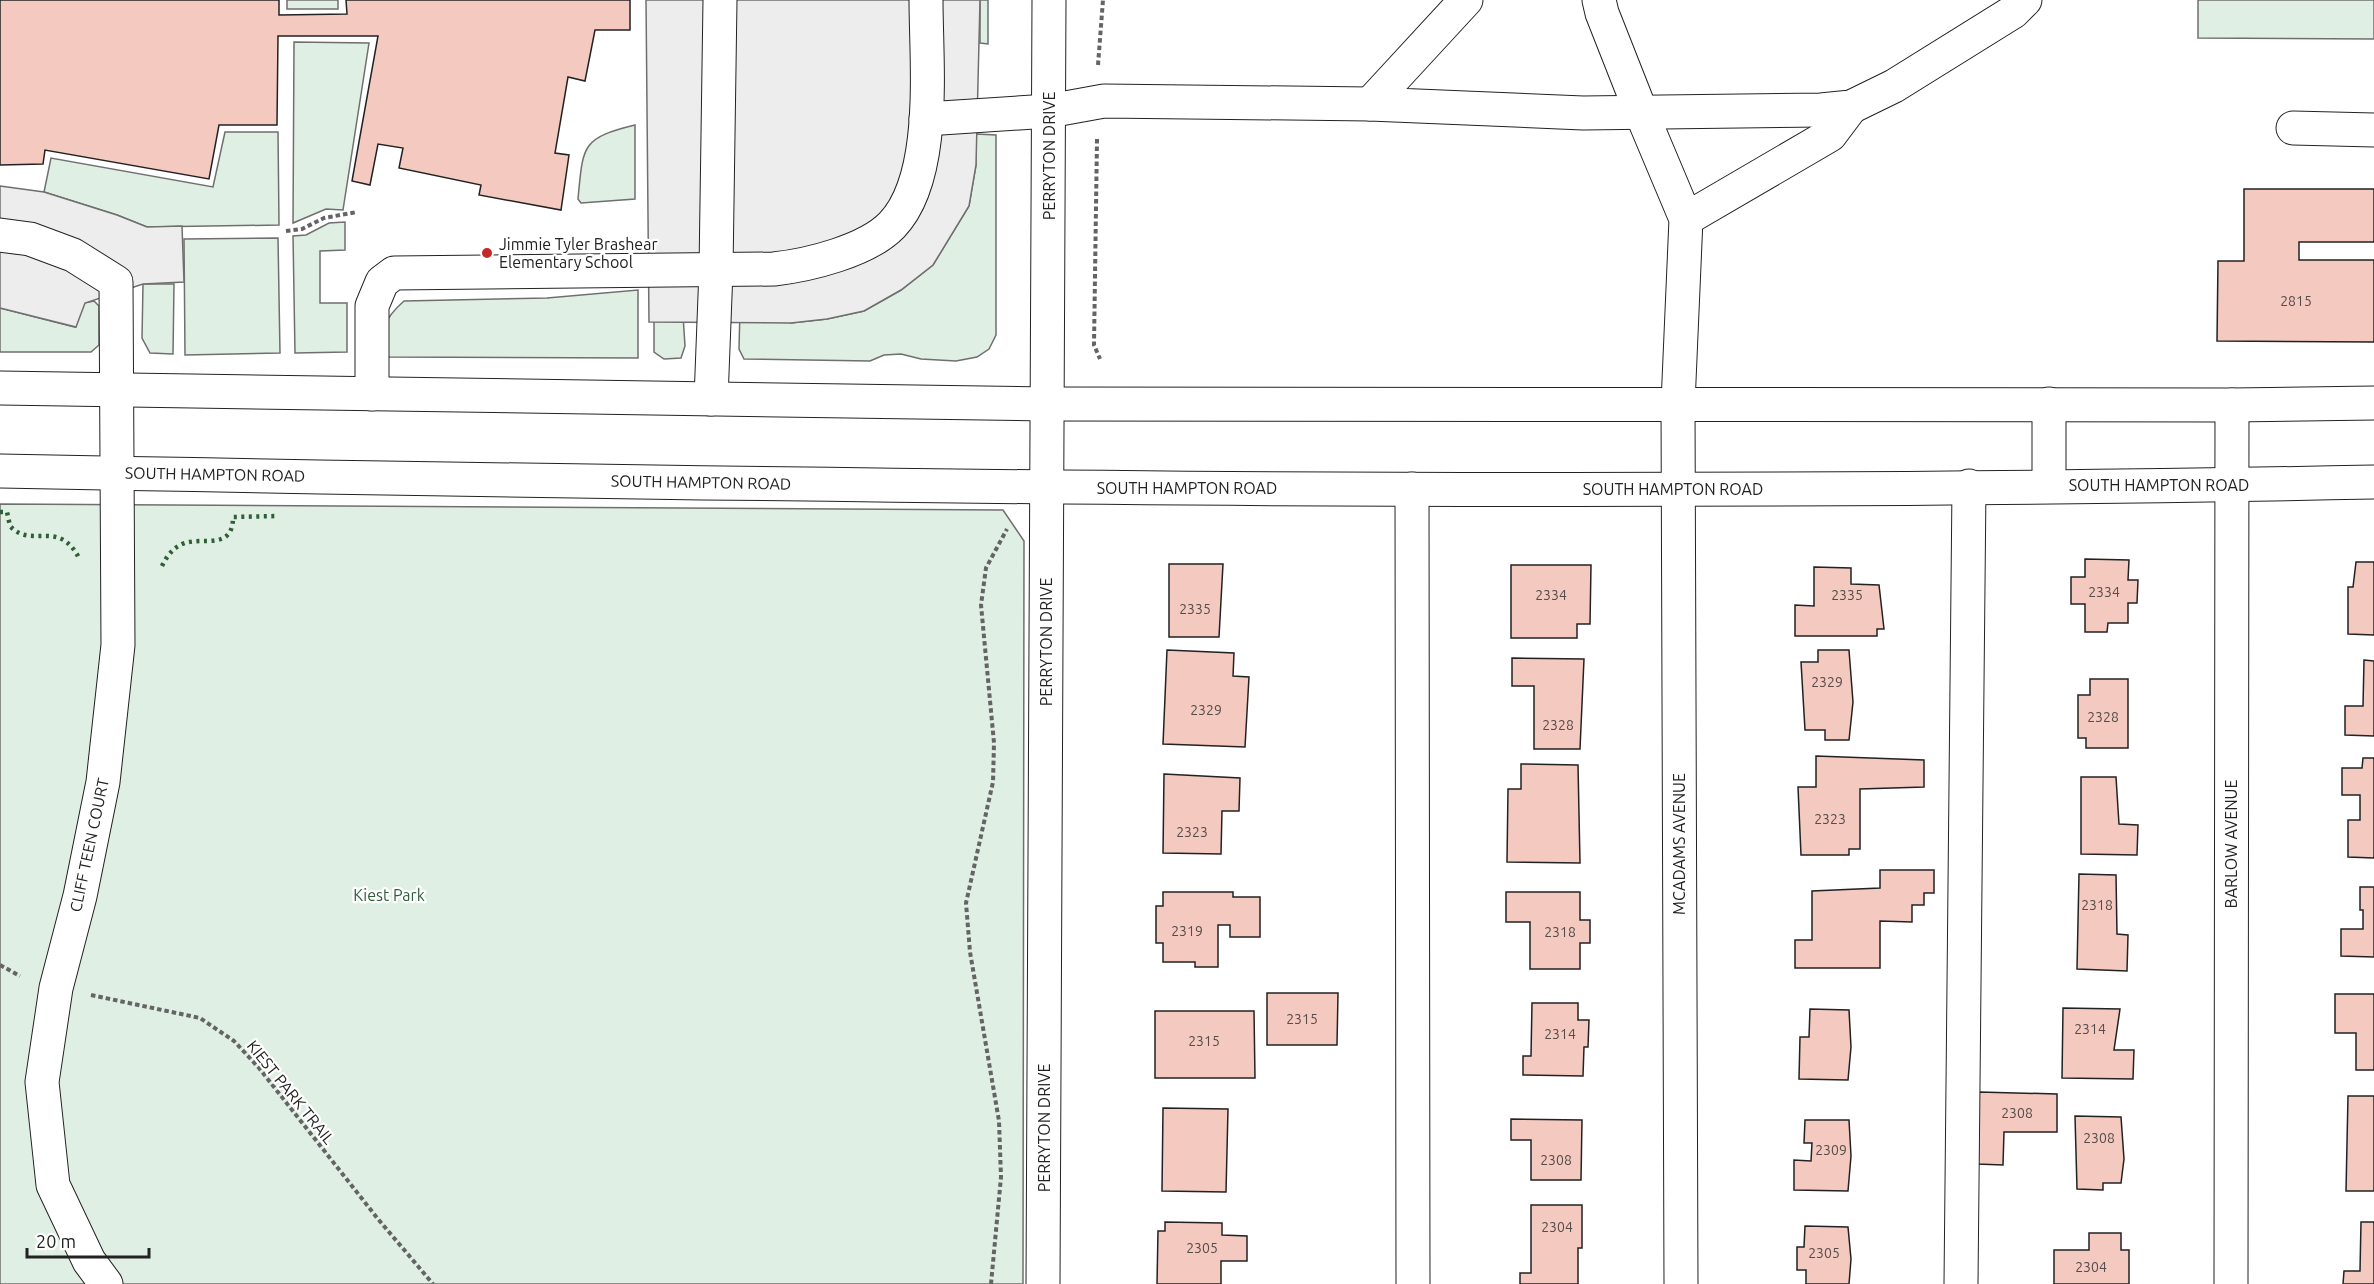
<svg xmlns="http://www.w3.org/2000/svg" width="2374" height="1284" font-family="Ubuntu,sans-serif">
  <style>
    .green { fill: #e0efe3; stroke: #6f6f6f; stroke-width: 1.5 }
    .parking { fill: #ededed; stroke: #6f6f6f; stroke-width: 1.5 }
    .building { fill: #f3c9c0; stroke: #222; stroke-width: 1.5 }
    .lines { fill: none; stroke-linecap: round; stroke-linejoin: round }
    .minor-casing { stroke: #222; stroke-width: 35 }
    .major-casing { stroke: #222; stroke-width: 35 }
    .path { stroke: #646464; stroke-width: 4; stroke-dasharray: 4.5 3; stroke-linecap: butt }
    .minor { stroke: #fff; stroke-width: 33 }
    .major { stroke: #fff; stroke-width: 33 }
    .hedge { stroke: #2f5e38; stroke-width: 4.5; stroke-dasharray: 3 4.5; stroke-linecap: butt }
    .poi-dot { fill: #c62828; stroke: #fff; stroke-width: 2 }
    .labels { text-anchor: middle; stroke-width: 4.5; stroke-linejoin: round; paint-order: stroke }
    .number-label { font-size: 14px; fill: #564c4a }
    .street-label { font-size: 16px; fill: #222; stroke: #fff }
    .poi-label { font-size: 16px; fill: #222; stroke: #fff; text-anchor: start }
    .park-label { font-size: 16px; fill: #2f5e38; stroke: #fff }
  </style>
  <rect width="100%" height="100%" fill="#fff"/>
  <g class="green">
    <rect x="287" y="0" width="51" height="9"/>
    <path d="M 980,0 L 988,0 L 988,44 L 980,43 Z"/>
    <path d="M 2198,0 L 2374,0 L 2374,39 L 2198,38 Z"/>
    <path d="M 294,42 L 369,43 L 343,210 L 326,209 L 293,223 Z"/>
    <path d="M 635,125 L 635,199 L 581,203 L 578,199 C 583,146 581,138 635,125 Z"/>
    <path d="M 225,132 L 278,132 L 279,225 L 147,227 L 117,215 L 44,192 L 51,158 L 213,187 Z"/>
    <path d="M 976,134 L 996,135 L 996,335 L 989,349 L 977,357 L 956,361 L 921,359 L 901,354 L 884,355 L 870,361 L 744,359 L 739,349 L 740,309 L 791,323 L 827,319 L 864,311 L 901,290 L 933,265 L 969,206 L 976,165 Z"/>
    <path d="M 345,222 L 345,250 L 320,251 L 320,303 L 347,303 L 347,352 L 295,353 L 293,236 L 306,235 L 329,223 Z"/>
    <path d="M 278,238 L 280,353 L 185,355 L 184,239 Z"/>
    <path d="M 143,284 L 174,284 L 173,354 L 150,353 L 142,338 Z"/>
    <path d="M 638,290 L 638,358 L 389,357 C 374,334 387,316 404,301 L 547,298 Z"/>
    <path d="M 654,290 L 683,315 L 685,346 L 681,358 L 664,359 L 654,352 Z"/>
    <path d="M 94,301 L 99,306 L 99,345 L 91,352 L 0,352 L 0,308 L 75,327 L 84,303 Z"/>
    <path d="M 0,504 L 1003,510 L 1024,541 L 1023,1284 L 0,1284 Z"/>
  </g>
  <g class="parking">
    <path d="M 646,0 L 980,0 L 976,165 L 969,206 L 933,265 L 901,290 L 864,311 L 827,319 L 791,323 L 649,322 Z"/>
    <path d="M 0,186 L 44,192 L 117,215 L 147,227 L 182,226 L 184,282 L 143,284 L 85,303 L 76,327 L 0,308 Z"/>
  </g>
  <g class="building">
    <path d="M 0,0 L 279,0 L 279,15 L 347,14 L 346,0 L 630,0 L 630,30 L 595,30 L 585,81 L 568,77 L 555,153 L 569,155 L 561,210 L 479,195 L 481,185 L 399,168 L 403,148 L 378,144 L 370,185 L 352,181 L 378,36 L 278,36 L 277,125 L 219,125 L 209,179 L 45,150 L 43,164 L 0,165 Z"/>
    <path d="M 2244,189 L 2374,189 L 2374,242 L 2299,242 L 2299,260 L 2374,260 L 2374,342 L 2217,341 L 2218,261 L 2244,261 Z"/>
    <path d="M 2085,559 L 2129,560 L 2128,580 L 2138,580 L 2137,603 L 2128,603 L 2128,623 L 2108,623 L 2107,632 L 2085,632 L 2085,604 L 2071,604 L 2071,577 L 2085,577 Z"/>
    <path d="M 2356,562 L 2374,562 L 2374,635 L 2348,634 L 2348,587 L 2353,587 Z"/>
    <path d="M 1169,564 L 1223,564 L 1219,637 L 1169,637 Z"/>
    <path d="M 1511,565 L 1591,565 L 1590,624 L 1577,624 L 1577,638 L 1511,638 Z"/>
    <path d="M 1814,567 L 1851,568 L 1851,584 L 1879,585 L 1884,629 L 1877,629 L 1877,636 L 1795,636 L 1795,605 L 1814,606 Z"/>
    <path d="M 1167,650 L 1234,653 L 1233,676 L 1249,677 L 1245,747 L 1163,744 Z"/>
    <path d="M 1818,650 L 1849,650 L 1853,702 L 1849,740 L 1825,740 L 1825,730 L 1805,730 L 1801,662 L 1818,662 Z"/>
    <path d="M 1512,658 L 1584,659 L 1580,749 L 1534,749 L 1534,686 L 1512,686 Z"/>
    <path d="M 2364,660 L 2374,661 L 2374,736 L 2345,735 L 2345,706 L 2363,706 Z"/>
    <path d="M 2090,679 L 2128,679 L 2128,748 L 2086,748 L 2086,738 L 2078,738 L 2078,695 L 2090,695 Z"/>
    <path d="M 1816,756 L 1924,760 L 1924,787 L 1860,789 L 1860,849 L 1849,849 L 1849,855 L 1801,855 L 1798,787 L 1816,787 Z"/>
    <path d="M 2363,758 L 2374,758 L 2374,858 L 2348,857 L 2348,820 L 2360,820 L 2360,795 L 2342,795 L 2342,768 L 2362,768 Z"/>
    <path d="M 1521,764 L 1578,765 L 1580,863 L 1507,862 L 1508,789 L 1521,789 Z"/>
    <path d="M 1164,774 L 1240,778 L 1239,811 L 1222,811 L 1221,854 L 1163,853 Z"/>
    <path d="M 2081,777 L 2116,777 L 2119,824 L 2138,825 L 2137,855 L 2081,854 Z"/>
    <path d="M 1880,870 L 1934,870 L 1934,893 L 1924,893 L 1924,905 L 1912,905 L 1912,922 L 1880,921 L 1880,968 L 1795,968 L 1795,940 L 1812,940 L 1812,891 L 1880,888 Z"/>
    <path d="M 2079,874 L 2116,875 L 2117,934 L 2128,935 L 2127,971 L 2077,969 Z"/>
    <path d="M 2360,887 L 2374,887 L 2374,957 L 2341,956 L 2341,929 L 2363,929 L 2363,910 L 2360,910 Z"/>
    <path d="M 1163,892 L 1233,892 L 1233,897 L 1260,897 L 1260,937 L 1230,937 L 1230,925 L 1218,925 L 1218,967 L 1195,967 L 1195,962 L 1163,962 L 1163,943 L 1156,943 L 1156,906 L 1163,906 Z"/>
    <path d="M 1506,892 L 1580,892 L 1580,920 L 1590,920 L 1590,943 L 1580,943 L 1580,969 L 1530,969 L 1530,922 L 1506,922 Z"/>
    <path d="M 1267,993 L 1338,993 L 1337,1045 L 1267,1045 Z"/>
    <path d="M 2335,994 L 2374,994 L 2374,1070 L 2356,1070 L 2356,1033 L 2335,1033 Z"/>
    <path d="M 1532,1003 L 1578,1003 L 1578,1020 L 1589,1020 L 1588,1047 L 1584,1047 L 1583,1076 L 1523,1075 L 1523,1056 L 1531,1056 Z"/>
    <path d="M 2063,1008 L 2120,1009 L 2114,1050 L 2134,1050 L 2133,1079 L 2062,1078 Z"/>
    <path d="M 1810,1009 L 1849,1010 L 1851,1047 L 1848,1080 L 1799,1079 L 1800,1037 L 1809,1037 Z"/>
    <path d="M 1155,1011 L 1254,1011 L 1255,1078 L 1155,1078 Z"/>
    <path d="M 1979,1092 L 2057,1094 L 2057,1132 L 2004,1132 L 2003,1165 L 1977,1164 Z"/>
    <path d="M 2348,1096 L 2374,1096 L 2374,1191 L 2346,1191 Z"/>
    <path d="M 1163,1108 L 1228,1109 L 1226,1192 L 1162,1191 Z"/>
    <path d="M 2075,1116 L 2121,1117 L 2124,1159 L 2121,1183 L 2103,1183 L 2103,1190 L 2077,1189 Z"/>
    <path d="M 1511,1119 L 1582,1120 L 1581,1180 L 1531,1180 L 1531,1140 L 1511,1140 Z"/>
    <path d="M 1805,1120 L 1849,1120 L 1851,1156 L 1848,1191 L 1794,1190 L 1794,1160 L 1811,1161 L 1812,1143 L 1804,1143 Z"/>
    <path d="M 1531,1205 L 1582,1205 L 1582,1248 L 1578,1248 L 1578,1284 L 1520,1284 L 1520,1273 L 1531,1273 Z"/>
    <path d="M 1165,1222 L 1222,1223 L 1222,1235 L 1247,1236 L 1247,1261 L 1221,1261 L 1221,1284 L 1157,1284 L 1158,1231 L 1165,1231 Z"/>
    <path d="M 2361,1222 L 2374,1222 L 2374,1284 L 2343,1284 L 2344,1271 L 2360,1271 Z"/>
    <path d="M 1805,1226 L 1848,1227 L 1851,1259 L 1849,1284 L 1806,1284 L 1806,1270 L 1797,1270 L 1797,1247 L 1804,1247 Z"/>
    <path d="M 2089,1233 L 2121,1233 L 2121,1250 L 2129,1250 L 2129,1284 L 2054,1284 L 2054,1250 L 2089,1250 Z"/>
  </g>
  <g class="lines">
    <defs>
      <g id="minor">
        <path d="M 1466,0 L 1370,104 L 1583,113 L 1821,110 L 1851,107 L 1894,86 L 2013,12 L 2025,0"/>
        <path d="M 1599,0 L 1602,13 L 1641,112 L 1686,219 L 1678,404 L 1681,1284"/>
        <path d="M 926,119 L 1049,111 L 1104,101 L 1370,104"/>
        <path d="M 2293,128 L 2374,130"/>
        <path d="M 1686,219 L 1830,135 L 1851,107"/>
        <path d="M 0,235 L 30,239 L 73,255 L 116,282 L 118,645 L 103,782 L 80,896 L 56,988 L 42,1082 L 53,1185 L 89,1261 L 106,1284"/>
        <path d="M 372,394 L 372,306 L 382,282 L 394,273 L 774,269 C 809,265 867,251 892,225 C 938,177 926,63 926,0"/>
        <path d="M 711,399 L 716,270 L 720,0"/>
        <path d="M 1412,489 L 1413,1284"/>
        <path d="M 1043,1284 L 1049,0"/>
        <path d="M 1961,1284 L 1969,486"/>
        <path d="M 2231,1284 L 2232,405"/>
      </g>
      <g id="major">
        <path d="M 0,388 L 1047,404 L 2232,405 L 2374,403"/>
        <path d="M 2049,404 L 2049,485"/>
        <path d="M 0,471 C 791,486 1583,498 2374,482"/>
      </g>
    </defs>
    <use href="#minor" class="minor-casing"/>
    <use href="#major" class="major-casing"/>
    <g class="path">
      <path d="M 1098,65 L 1103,0"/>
      <path d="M 1097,139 L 1094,345 L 1100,359"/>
      <path d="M 286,231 L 302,229 L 324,218 L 357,212"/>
      <path d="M 0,965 L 20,976"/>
      <path d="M 91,995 L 200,1018 L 234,1041 L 259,1068 L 378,1219 L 433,1284"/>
      <path d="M 991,1284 L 1001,1177 L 999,1121 L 970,952 L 966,903 L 993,782 L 994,743 L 981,605 L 986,568 L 1007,529"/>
    </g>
    <use href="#minor" class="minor"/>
    <use href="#major" class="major"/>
    <g class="hedge">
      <path d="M 0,512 L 7,512 L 10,526 C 32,550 59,517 80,560"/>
      <path d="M 162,566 C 167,556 173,547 185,543 C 205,537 233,550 233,517 L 278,516"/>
    </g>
  </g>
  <circle class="poi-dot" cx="487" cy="253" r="6"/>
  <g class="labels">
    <g class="number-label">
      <text x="2296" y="306">2815</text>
      <text x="2104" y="597">2334</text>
      <text x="1551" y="600">2334</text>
      <text x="1847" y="600">2335</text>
      <text x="1195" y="614">2335</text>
      <text x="1827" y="687">2329</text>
      <text x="1206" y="715">2329</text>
      <text x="2103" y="722">2328</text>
      <text x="1558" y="730">2328</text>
      <text x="1830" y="824">2323</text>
      <text x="1192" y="837">2323</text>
      <text x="2097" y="910">2318</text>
      <text x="1187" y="936">2319</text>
      <text x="1560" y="937">2318</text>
      <text x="1302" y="1024">2315</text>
      <text x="2090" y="1034">2314</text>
      <text x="1560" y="1039">2314</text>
      <text x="1204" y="1046">2315</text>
      <text x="2017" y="1118">2308</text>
      <text x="2099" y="1143">2308</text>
      <text x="1831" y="1155">2309</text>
      <text x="1556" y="1165">2308</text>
      <text x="1557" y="1232">2304</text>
      <text x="1202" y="1253">2305</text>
      <text x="1824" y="1258">2305</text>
      <text x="2091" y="1272">2304</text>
    </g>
    <g class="street-label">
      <text transform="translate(1049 156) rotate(-90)" y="6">PERRYTON DRIVE</text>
      <text transform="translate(215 474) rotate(1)" y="6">SOUTH HAMPTON ROAD</text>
      <text transform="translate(701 482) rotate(1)" y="6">SOUTH HAMPTON ROAD</text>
      <text x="2159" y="491">SOUTH HAMPTON ROAD</text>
      <text x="1187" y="494">SOUTH HAMPTON ROAD</text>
      <text x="1673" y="495">SOUTH HAMPTON ROAD</text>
      <text transform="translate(1046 642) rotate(-90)" y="6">PERRYTON DRIVE</text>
      <text transform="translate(1679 844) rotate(-90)" y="6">MCADAMS AVENUE</text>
      <text transform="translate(2231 844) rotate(-90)" y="6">BARLOW AVENUE</text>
      <text transform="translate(89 845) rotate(-78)" y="6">CLIFF TEEN COURT</text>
      <text transform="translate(291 1092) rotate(51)" y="6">KIEST PARK TRAIL</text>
      <text transform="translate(1044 1128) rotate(-90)" y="6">PERRYTON DRIVE</text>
    </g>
    <g class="poi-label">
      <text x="499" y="250">Jimmie Tyler Brashear<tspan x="499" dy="18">Elementary School</tspan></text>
    </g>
    <g class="park-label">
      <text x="389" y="901">Kiest Park</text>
    </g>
  </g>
  <path d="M27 1248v9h122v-9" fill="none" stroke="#222222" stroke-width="3"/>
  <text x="36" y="1248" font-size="18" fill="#222222" stroke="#ffffff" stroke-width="4.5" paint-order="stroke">20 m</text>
</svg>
